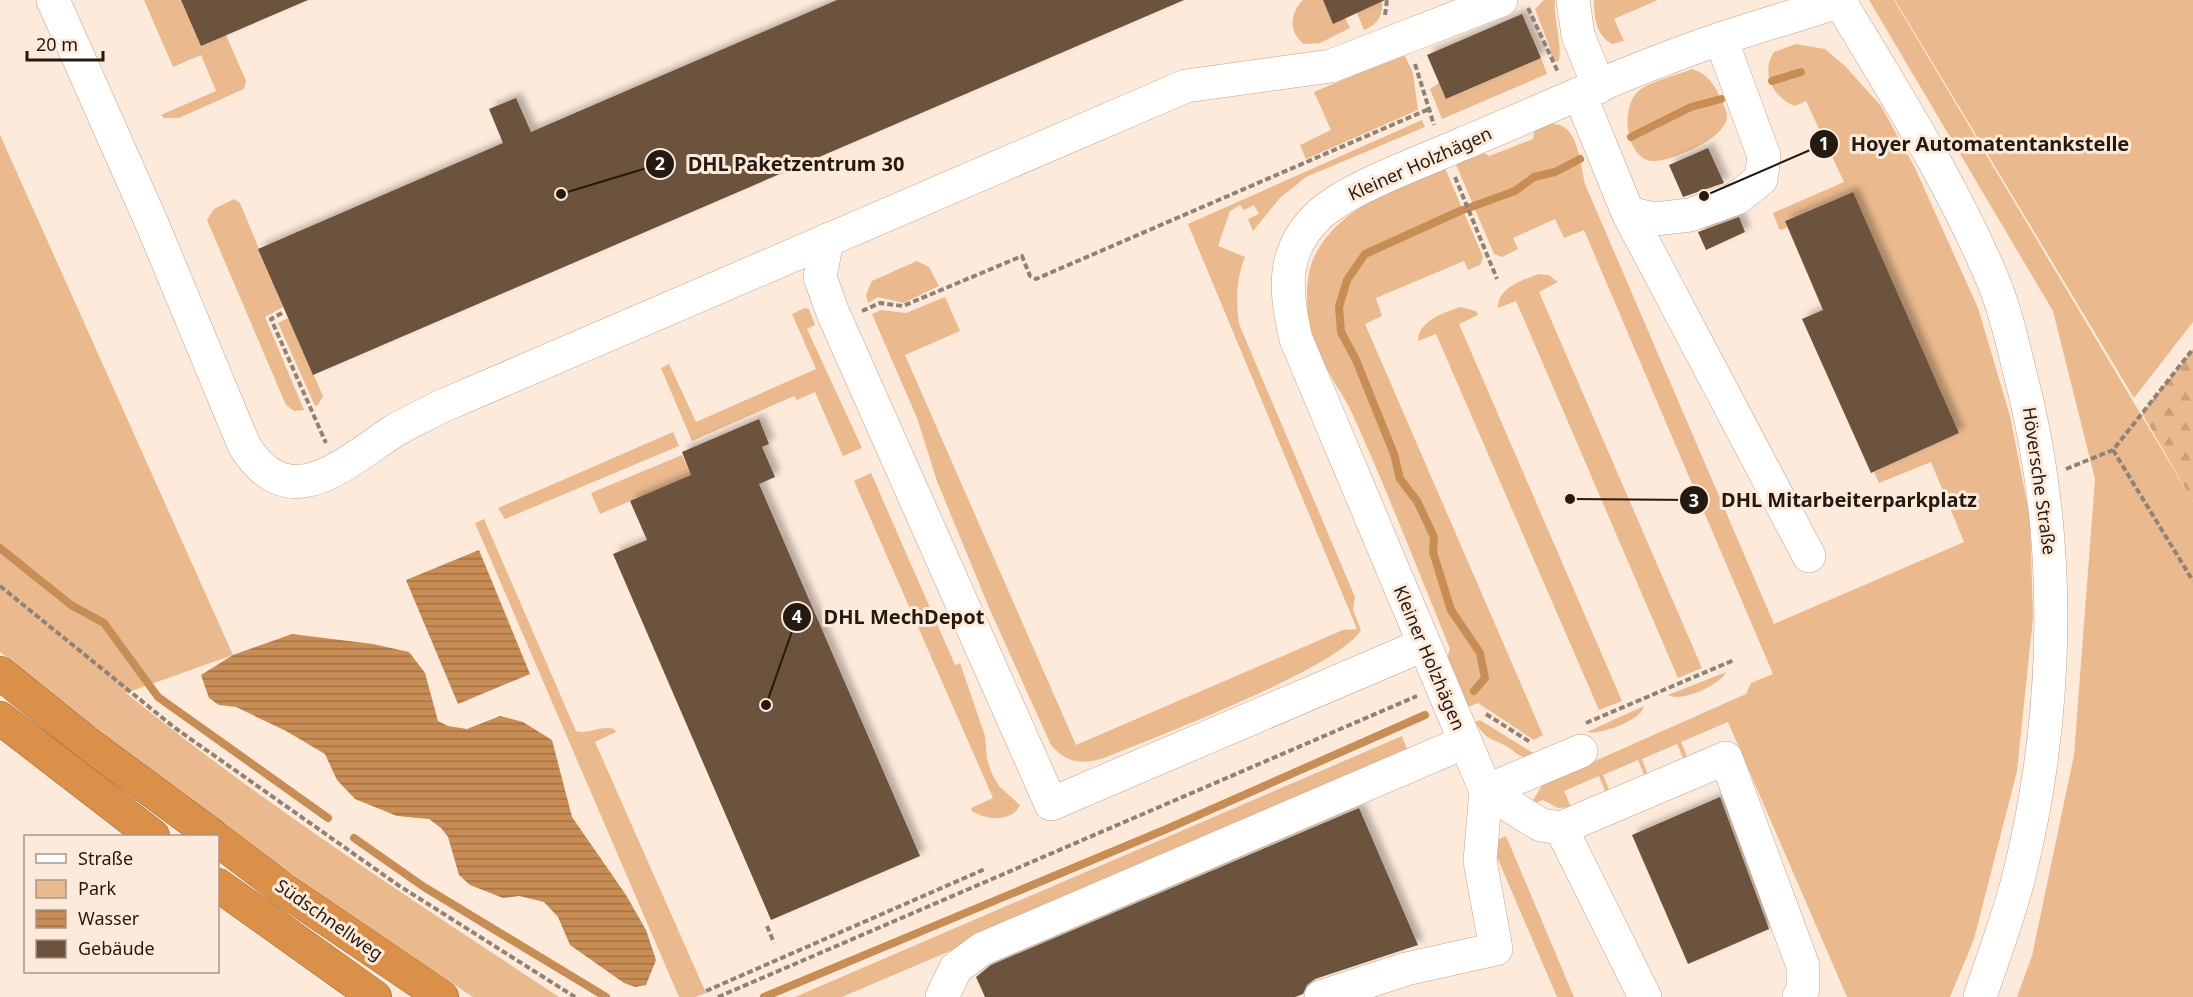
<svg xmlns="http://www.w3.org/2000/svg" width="2193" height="997" font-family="'Noto Sans',sans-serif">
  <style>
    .green { fill: #eab98d }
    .forest { fill: url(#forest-firs) }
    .water { fill: url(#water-rules) }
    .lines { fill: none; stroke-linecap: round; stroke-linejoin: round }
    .stream { stroke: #c88c55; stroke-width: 8 }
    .building { fill: #6c523d; filter: url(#shadow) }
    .minor-casing { stroke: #bfa38b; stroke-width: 34 }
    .highway-casing { stroke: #9b6735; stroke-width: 34 }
    .path { stroke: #918276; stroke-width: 4; stroke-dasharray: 6 3; stroke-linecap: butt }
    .minor { stroke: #fff; stroke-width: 33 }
    .highway { stroke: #da9049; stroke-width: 33 }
    .labels { text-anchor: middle; stroke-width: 6; stroke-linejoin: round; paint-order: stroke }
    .street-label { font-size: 18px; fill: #251a11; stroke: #fdeadb }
    .leader { fill: none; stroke: #251a11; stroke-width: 2 }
    .callout-dot { fill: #251a11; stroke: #fdeadb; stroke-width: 2 }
    .mark-label { font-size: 18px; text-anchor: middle; font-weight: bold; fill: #fff }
    .callout-label { font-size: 20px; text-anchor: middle; font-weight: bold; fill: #251a11; stroke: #fdeadb; stroke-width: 6; stroke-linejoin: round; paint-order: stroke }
  </style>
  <defs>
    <pattern id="forest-firs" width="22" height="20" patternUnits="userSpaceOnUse" patternTransform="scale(1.5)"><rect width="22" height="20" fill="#eab98d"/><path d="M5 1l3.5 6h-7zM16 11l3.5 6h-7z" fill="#c99e79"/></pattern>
    <pattern id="water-rules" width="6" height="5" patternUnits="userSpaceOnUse" patternTransform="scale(1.5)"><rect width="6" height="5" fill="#c88c55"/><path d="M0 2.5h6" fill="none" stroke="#a27245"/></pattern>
    <filter id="shadow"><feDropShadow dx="5.5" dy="-5.5" stdDeviation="3" flood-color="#0004"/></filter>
  </defs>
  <rect width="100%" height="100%" fill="#fdeadb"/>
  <g class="green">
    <path d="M 144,0 L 181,0 L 226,35 L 246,81 L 244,89 L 179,118 L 164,118 L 161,115 L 216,91 L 201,55 L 173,67 Z"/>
    <path d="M 1303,0 L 1323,0 L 1345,18 L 1350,28 L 1320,43 L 1304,44 C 1288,32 1290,13 1303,0 Z"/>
    <path d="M 1381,0 C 1385,14 1377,25 1364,30 L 1357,13 Z"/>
    <path d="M 1544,0 L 1555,0 C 1553,16 1564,53 1558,62 L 1552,60 L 1550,48 L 1535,9 Z"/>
    <path d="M 1594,0 L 1658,0 L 1614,19 L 1624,41 L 1612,44 C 1596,35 1594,17 1594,0 Z"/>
    <path d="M 1869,0 L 1894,0 L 2193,502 L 2193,997 L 2017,997 L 2032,956 L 2074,755 L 2095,479 L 2053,311 Z"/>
    <path d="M 1895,0 L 2193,0 L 2193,322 L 2134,398 Z"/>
    <path d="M 1796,44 L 1825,49 L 1846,67 L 1881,106 L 1915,168 L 1978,308 L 2010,416 L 2030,518 L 2033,618 L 2017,771 L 1974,939 L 1950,997 L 1847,997 L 1728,722 L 1681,742 L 1688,759 L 1684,760 L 1677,744 L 1642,759 L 1648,776 L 1645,777 L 1638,760 L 1603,775 L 1610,792 L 1606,793 L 1599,776 L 1564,791 L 1571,807 L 1558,808 L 1543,800 L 1533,804 L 1532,802 L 1543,784 L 1746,694 L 1751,683 L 1773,674 L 1584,230 L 1564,238 L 1555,219 L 1513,238 L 1518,249 L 1502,257 L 1494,254 L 1455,162 L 1480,151 L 1489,156 L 1533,139 L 1535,127 C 1578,112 1578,154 1585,184 L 1774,624 L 1964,542 L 1931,462 L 1879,483 L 1874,472 L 1959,433 L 1852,192 L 1786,220 L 1788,227 L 1782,230 L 1779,229 L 1773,213 L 1844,182 L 1806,101 L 1795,106 C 1773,98 1760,72 1774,52 Z"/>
    <path d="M 1404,54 L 1413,73 L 1418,110 L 1306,159 L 1300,145 L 1331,130 L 1314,92 Z"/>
    <path d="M 1541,58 L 1547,74 L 1442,119 L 1430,89 L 1439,83 L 1447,99 Z"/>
    <path d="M 1692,69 C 1704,72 1713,82 1718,93 C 1721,100 1728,111 1727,118 C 1724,139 1676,159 1656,161 C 1627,164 1617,106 1641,89 C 1655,80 1677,75 1692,69 Z"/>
    <path d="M 1422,120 L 1425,127 L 1306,177 L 1280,198 L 1253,231 L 1248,219 L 1259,214 L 1254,205 L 1244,210 L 1240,205 L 1230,211 L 1218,246 L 1245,257 C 1236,279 1236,300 1239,324 L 1355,597 L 1353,610 L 1361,630 C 1339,668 1153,738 1104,758 C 1082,765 1066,763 1051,745 L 990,610 L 937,481 L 917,418 L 872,314 L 881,310 L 906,313 L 945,297 L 960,331 L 905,355 L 1076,745 L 1343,630 L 1357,629 L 1188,224 Z"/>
    <path d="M 0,135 L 233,655 L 126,693 C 263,804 413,900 559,997 L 473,997 L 320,895 L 141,764 L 0,652 Z"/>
    <path d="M 1444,166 L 1483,257 L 1480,265 L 1468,270 L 1464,261 L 1376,298 L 1382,316 L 1365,324 L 1543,735 L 1534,740 L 1478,703 L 1466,708 L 1447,658 L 1450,649 C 1418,570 1387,490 1352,413 C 1341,389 1321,366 1314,340 C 1306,315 1303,279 1315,255 C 1340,207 1397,187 1444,166 Z"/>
    <path d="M 234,199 L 240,203 L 283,307 L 265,317 L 304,410 L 294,411 L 286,405 L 207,220 L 214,209 Z"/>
    <path d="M 917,261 L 929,267 L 939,286 L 903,303 L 878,297 L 868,303 L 866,295 L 872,281 Z"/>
    <path d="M 1539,274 L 1549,275 L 1558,282 L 1539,292 L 1702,668 L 1678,678 L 1516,301 L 1498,308 C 1498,287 1523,280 1539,274 Z"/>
    <path d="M 1460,307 L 1476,311 L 1478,315 L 1459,324 L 1622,701 L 1599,710 L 1436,334 L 1418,341 C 1419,320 1444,313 1460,307 Z"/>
    <path d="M 805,308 L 809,309 L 815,325 L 807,329 L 862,448 L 843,456 L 815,392 L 797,400 L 794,396 L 692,441 L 661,368 L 669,364 L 696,422 L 816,369 L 792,314 Z"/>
    <path d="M 288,318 L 323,396 L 318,405 L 315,406 L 278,323 Z"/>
    <path d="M 673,432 L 679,446 L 505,519 L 498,508 Z"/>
    <path d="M 682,455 L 691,475 L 600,514 L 591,493 Z"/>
    <path d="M 871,473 L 955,665 L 960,663 L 985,736 L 987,759 L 992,774 L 999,786 L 1020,805 C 1012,823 986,820 972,811 L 971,808 L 993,798 L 854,481 Z"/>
    <path d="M 484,519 L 576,731 C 588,735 600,725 614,729 L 616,732 L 595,742 L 706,993 L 695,997 L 679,997 L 475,523 Z"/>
    <path d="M 1726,672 C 1720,685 1681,703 1668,695 Z"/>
    <path d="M 1644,706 C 1642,720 1601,735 1587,732 Z"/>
    <path d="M 1480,720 L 1533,753 L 1556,744 C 1550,751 1530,761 1521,756 C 1515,753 1510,748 1504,745 C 1488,737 1486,739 1475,722 Z"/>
    <path d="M 1402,736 L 1409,755 L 842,997 L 795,997 Z"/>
    <path d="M 1506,836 L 1574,997 L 1557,997 L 1491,843 Z"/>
  </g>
  <path class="forest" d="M 2193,349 L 2193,502 L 2142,413 Z"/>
  <g class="water">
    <path d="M 479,550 L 530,674 L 458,704 L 406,580 Z"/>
    <path d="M 292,634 L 373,644 L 409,652 L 425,673 L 438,721 L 448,726 L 467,729 L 500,716 L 523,722 L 552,740 L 572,817 L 626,895 L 646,930 L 656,960 L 646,985 L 635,987 L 624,983 L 570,945 L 558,917 L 544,902 L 519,896 L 503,898 L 470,885 L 459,875 L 448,837 L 441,828 L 429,819 L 397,816 L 355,799 L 337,780 L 325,754 L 286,731 L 236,707 L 219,705 L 209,698 L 201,675 L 233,655 Z"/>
  </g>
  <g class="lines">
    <g class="stream">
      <path d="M 1772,81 L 1801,72"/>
      <path d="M 1631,137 L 1691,107 L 1721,99"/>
      <path d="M 0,548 L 71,605 L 104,623 L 158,697 L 328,818"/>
      <path d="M 1474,691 L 1485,678 L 1480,653 L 1451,610 L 1433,552 L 1434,537 L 1417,501 L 1400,479 L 1394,454 L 1356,360 L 1341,332 L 1339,307 L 1347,280 L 1365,254 L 1460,211 L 1515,191 L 1534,177 L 1555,172 L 1580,159"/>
      <path d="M 354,838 L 424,887 L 606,997"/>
      <path d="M 764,997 L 1169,828 L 1425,715"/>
    </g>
  </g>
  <g class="building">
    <path d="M 181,0 L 308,0 L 201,46 Z"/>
    <path d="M 837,0 L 1184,0 L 313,375 L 258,249 L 503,143 L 489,109 L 516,98 L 531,132 Z"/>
    <path d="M 1323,0 L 1385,0 L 1333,24 Z"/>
    <path d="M 1522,14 L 1541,58 L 1446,99 L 1427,55 Z"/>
    <path d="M 1708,148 L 1724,183 L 1683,197 L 1669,165 Z"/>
    <path d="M 1853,192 L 1959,433 L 1871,473 L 1802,319 L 1823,310 L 1785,221 Z"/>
    <path d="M 1739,217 L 1745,232 L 1706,250 L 1698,232 Z"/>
    <path d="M 759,419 L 769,444 L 762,447 L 775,477 L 759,484 L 920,856 L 771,920 L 613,554 L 647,540 L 630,501 L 691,475 L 682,452 Z"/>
    <path d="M 1720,797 L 1769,929 L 1688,964 L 1632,835 Z"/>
    <path d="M 1359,808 L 1418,945 L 1315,979 L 1307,985 L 1303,994 L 1295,997 L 985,997 L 976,977 L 991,965 Z"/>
  </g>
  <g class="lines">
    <defs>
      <g id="minor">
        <path d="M 53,0 L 153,226 L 244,445 C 288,517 341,466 391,433 C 406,423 424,416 440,407 L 1186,86 L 1331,66 L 1501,0"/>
        <path d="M 1573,0 L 1578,35 L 1599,87"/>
        <path d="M 1839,0 C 1894,92 1953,184 1994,283 C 2005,310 2012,340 2019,369 C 2063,534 2060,711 2019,876 C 2009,917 1993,957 1980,997"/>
        <path d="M 1580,95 L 1628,213 L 1655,219 L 1690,215 L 1737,198 L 1761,179 L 1764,156 L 1721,39"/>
        <path d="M 1628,213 L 1809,556"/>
        <path d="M 827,240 L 820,277 L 833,313 L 1051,804 L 1423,645"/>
        <path d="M 1486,791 L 1541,825 L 1561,828 L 1726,758 L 1803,966 L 1803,989 L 1799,997"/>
        <path d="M 1486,791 L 1581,751"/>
        <path d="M 1561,828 L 1645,997"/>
        <path d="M 942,997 L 956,968 L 982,949 L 1465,742"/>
        <path d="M 1321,997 L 1406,969 L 1496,949 L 1480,861 L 1486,791 L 1296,339 C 1285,291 1280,251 1320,214 C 1350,187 1424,161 1462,144 C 1546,109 1629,70 1714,41 C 1756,27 1798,15 1840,1"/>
      </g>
      <g id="highway">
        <path d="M 0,673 L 91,746 L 213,836"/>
        <path d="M 0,718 L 153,836"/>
        <path d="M 218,840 L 284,890 L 442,997"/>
        <path d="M 218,885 L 375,997"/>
      </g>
    </defs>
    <use href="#minor" class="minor-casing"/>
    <use href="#highway" class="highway-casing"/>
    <g class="path">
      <path d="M 1528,8 L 1558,72"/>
      <path d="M 1385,15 L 1387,0"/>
      <path d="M 1415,64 L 1434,125"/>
      <path d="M 1455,177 L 1497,279"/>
      <path d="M 862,311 L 880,303 L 903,306 L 1022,256 L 1030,276 L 1036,279 L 1429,109"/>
      <path d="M 282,313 L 271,319 L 326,443"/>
      <path d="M 2113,450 L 2193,581"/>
      <path d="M 2066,469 L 2113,450 L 2193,349"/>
      <path d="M 0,586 L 175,728 L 398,885 L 575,997"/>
      <path d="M 1486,714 L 1530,742"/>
      <path d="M 1586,723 L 1734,660"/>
      <path d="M 767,926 L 774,943"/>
      <path d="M 706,991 L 985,869"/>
      <path d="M 718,997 L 1417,696"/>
    </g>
    <use href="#minor" class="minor"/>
    <use href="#highway" class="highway"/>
  </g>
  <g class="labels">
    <g class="street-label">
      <text transform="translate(1420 164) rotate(-24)" y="6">Kleiner Holzhägen</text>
      <text transform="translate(2039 481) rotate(82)" y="6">Höversche Straße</text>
      <text transform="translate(1429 658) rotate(67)" y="6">Kleiner Holzhägen</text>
      <text transform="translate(329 920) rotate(35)" y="6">Südschnellweg</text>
    </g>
  </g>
  <path class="leader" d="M1704 196L1824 144M561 194L660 164M1570 499L1694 500M766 705L797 617"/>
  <g class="callout-dot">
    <circle cx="1704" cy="196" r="6"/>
    <circle cx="561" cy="194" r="6"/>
    <circle cx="1570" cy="499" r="6"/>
    <circle cx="766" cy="705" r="6"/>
    <circle cx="1824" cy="144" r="15"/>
    <circle cx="660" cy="164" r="15"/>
    <circle cx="1694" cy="500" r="15"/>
    <circle cx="797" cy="617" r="15"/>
  </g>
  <g class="mark-label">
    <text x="1824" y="150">1</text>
    <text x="660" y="170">2</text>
    <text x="1694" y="507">3</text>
    <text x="797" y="623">4</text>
  </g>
  <g class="callout-label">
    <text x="1990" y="151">Hoyer Automatentankstelle</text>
    <text x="796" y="171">DHL Paketzentrum 30</text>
    <text x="1849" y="507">DHL Mitarbeiterparkplatz</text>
    <text x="904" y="624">DHL MechDepot</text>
  </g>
  <rect x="24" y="835" width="195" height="138" fill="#fdeadb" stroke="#a7978a" stroke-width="1.5"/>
  <rect x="36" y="854" width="30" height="9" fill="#ffffff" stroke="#a7978a" stroke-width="1.5"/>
  <text x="78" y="865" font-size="18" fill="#251a11">Straße</text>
  <rect x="36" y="880" width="30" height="18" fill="#eab98d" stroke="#a7978a" stroke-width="1.5"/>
  <text x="78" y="895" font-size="18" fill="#251a11">Park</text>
  <rect x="36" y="910" width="30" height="18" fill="url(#water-rules)" stroke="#a7978a" stroke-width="1.5"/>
  <text x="78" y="925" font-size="18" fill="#251a11">Wasser</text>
  <rect x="36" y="940" width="30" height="18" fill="#6c523d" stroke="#a7978a" stroke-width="1.5"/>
  <text x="78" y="955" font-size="18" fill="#251a11">Gebäude</text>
  <path d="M27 51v9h76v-9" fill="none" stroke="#251a11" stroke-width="3"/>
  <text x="36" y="51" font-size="18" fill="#251a11" stroke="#fdeadb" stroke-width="4.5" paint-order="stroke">20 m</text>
</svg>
